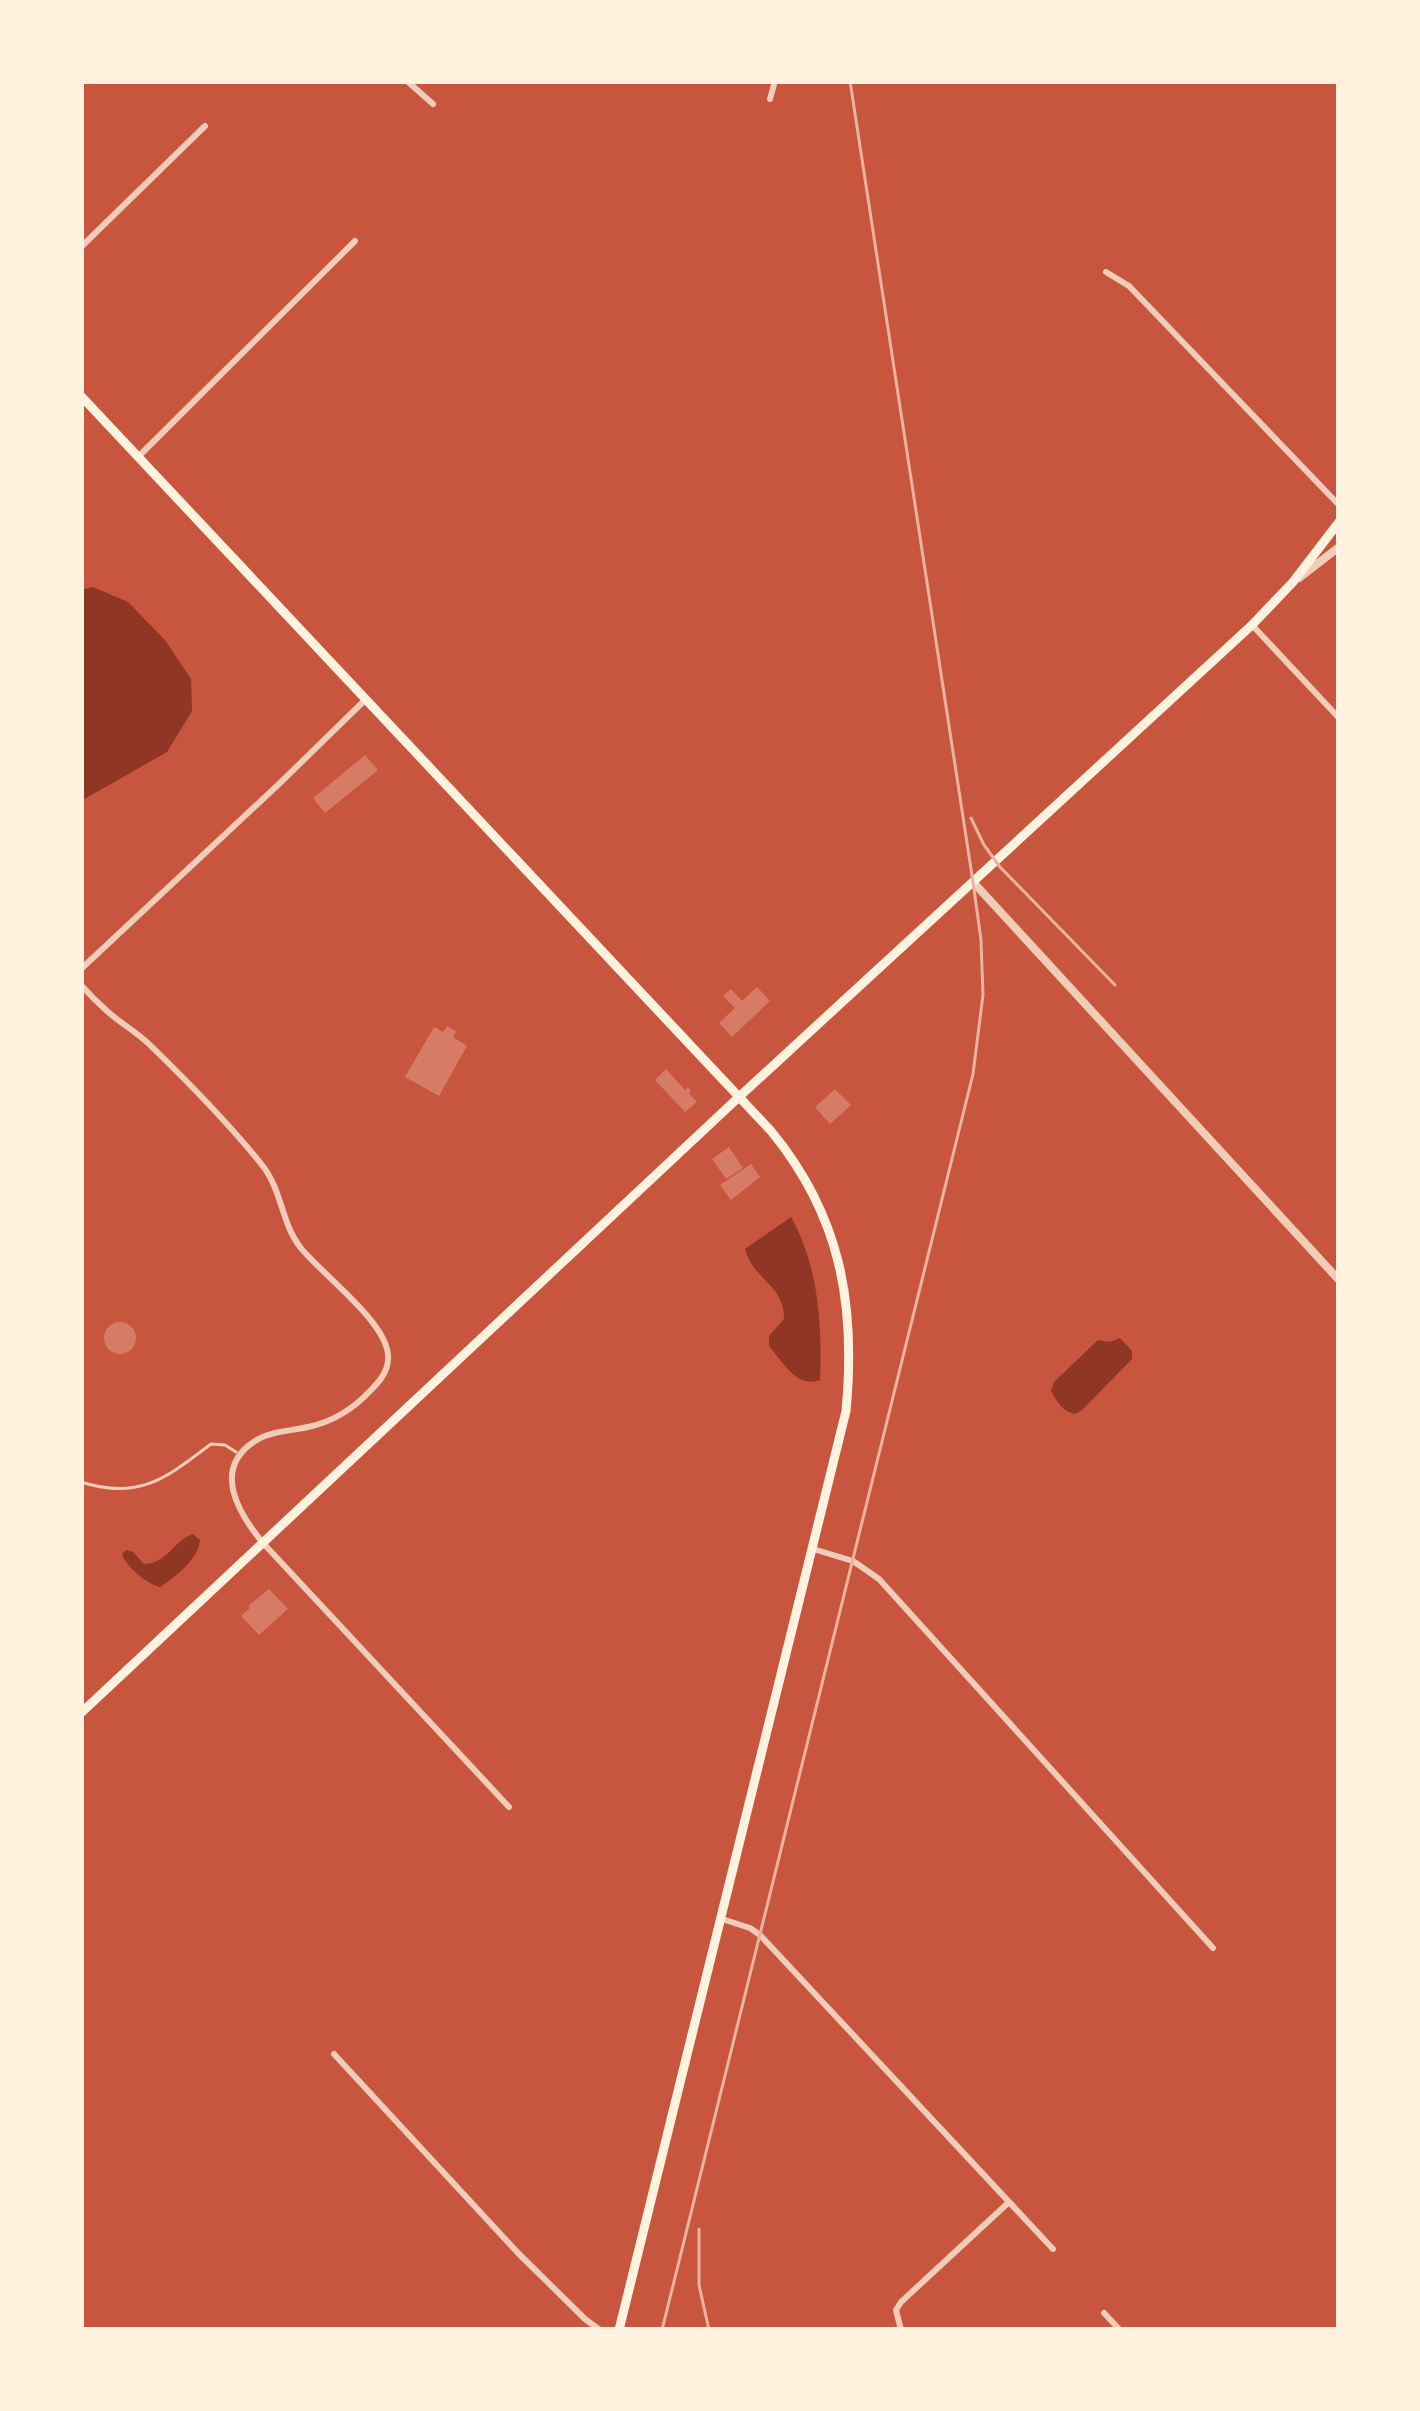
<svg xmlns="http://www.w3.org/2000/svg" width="1420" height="2411" font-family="Mulish,sans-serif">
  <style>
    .water { fill: #8f3625 }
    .building { fill: #d67c66 }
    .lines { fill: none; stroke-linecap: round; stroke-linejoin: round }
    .service { stroke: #f1ccb7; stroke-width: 3 }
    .minor { stroke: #f1ccb7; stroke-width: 6 }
    .tertiary { stroke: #f1ccb7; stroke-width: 8 }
    .secondary { stroke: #fff3e0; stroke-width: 9 }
    .primary { stroke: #fff3e0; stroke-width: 9 }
    .rail { stroke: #e9b49f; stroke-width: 3 }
  </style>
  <rect width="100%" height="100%" fill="#c8553d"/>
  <g class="water">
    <path d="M 93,587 L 128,602 L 165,640 L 191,679 L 192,711 L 167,752 L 81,801 L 81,590 Z"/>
    <path d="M 791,1217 C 819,1267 822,1325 820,1380 C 797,1389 783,1362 769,1346 L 769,1336 L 784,1319 C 785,1285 753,1280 745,1249 Z"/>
    <path d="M 1120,1338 L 1132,1351 L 1132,1359 L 1082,1410 L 1075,1414 C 1062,1411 1057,1402 1051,1391 L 1054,1382 L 1098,1340 L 1110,1342 Z"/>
    <path d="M 193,1534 L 200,1540 C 198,1560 176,1576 160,1587 C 147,1584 126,1567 122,1554 L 126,1550 L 133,1552 L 144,1564 C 167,1564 173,1541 193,1534 Z"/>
  </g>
  <g class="building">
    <path d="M 365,755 L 378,770 L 325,813 L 313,798 Z"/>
    <path d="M 757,987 L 770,1001 L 732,1037 L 719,1023 L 735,1008 L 723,996 L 731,989 L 742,1001 Z"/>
    <path d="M 447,1026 L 456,1031 L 453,1037 L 467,1046 L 439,1096 L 405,1077 L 434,1027 L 443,1032 Z"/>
    <path d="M 666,1069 L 685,1090 L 688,1087 L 691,1091 L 689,1093 L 697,1102 L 685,1112 L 655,1080 Z"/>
    <path d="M 835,1089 L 851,1105 L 830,1124 L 815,1107 Z"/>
    <path d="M 729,1147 L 743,1168 L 726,1179 L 712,1159 Z"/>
    <path d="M 751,1164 L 760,1177 L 731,1200 L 720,1185 Z"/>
    <circle cx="120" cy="1338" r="16"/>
    <path d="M 269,1589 L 288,1609 L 259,1635 L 241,1616 L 250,1608 L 248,1606 Z"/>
  </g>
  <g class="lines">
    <path class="service" d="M 81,1482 C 140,1501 167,1477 211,1444 L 225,1445 L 236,1452"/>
    <g class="minor">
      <path d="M 407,81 L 433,104"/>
      <path d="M 770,99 L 775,81"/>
      <path d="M 81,247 L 205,126"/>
      <path d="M 1106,272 L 1129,286 L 1339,505"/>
      <path d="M 138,457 L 355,241"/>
      <path d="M 1252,625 L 1339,718"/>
      <path d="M 81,969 L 280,783 L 365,700"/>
      <path d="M 81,985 C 89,994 98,1003 107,1011 C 120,1023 137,1032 150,1045 C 186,1080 231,1126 262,1165 C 282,1190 281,1222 300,1247 C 322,1275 392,1325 388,1360 C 387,1373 379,1382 370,1391 C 353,1409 332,1422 308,1427 C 291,1431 270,1431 255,1441 C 211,1469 239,1514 263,1543 L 509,1807"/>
      <path d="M 813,1549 L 853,1561 L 879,1579 L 1213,1948"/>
      <path d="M 722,1919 L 750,1928 L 760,1935 L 1053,2249"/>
      <path d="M 334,2054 L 518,2253 L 585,2319 L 600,2330"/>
      <path d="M 1104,2313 L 1120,2330"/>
      <path d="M 901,2330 L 896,2310 L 901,2302 L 1008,2203"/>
    </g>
    <g class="tertiary">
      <path d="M 1299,578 L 1339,547"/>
      <path d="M 973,882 L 1339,1280"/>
    </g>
    <path class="secondary" d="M 81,396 L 771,1131 C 841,1216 856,1305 846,1411 L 619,2330"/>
    <path class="primary" d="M 81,1713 L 740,1096 L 1252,625 L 1293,582 L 1339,522"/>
    <g class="rail">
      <path d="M 971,818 L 984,845 L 1000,867 L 1115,985"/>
      <path d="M 699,2229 L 699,2285 L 709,2330"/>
      <path d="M 662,2330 L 973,1074 L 983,995 L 981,940 L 973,882 L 850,81"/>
    </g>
  </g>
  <rect width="1420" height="2411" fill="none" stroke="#fff3e0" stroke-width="168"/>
</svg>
